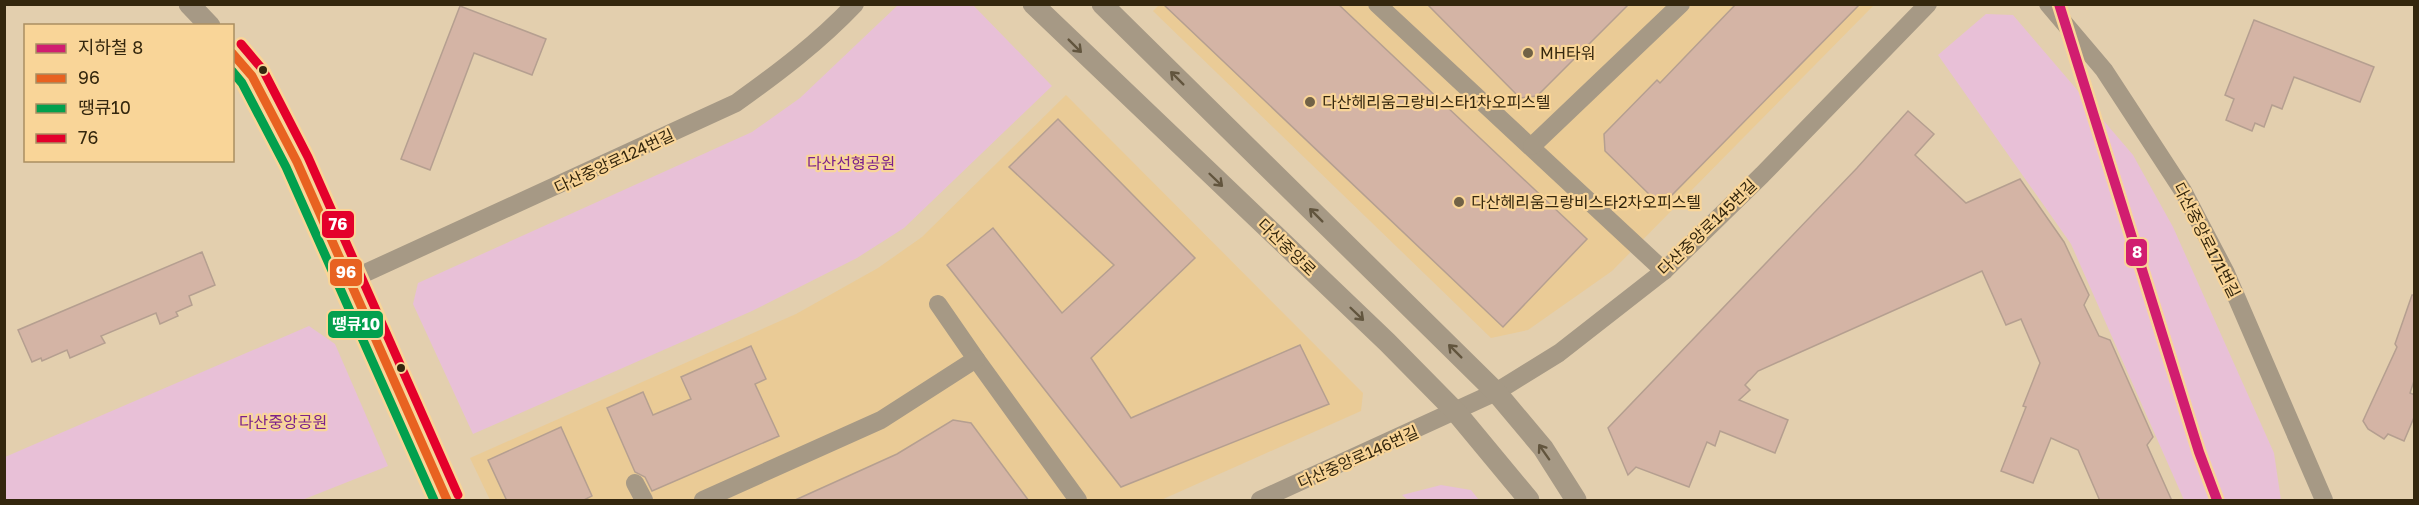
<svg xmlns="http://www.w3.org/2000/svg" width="2419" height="505" font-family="'Golos Text','Noto Sans KR',sans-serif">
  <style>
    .built { fill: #eacb96 }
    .green { fill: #e8c0d7 }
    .building { fill: #d4b4a5; stroke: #b59f90; stroke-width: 1.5 }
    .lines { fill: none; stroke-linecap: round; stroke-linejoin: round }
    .minor { stroke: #a69985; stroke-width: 18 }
    .tertiary { stroke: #a69985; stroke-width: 21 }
    .bus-1-casing { stroke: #f9d598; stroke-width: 14 }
    .bus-2-casing { stroke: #f9d598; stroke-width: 14 }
    .bus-3-casing { stroke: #f9d598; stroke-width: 14 }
    .bus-1 { stroke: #e86221; stroke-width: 9 }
    .bus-2 { stroke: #03a04e; stroke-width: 9 }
    .bus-3 { stroke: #e4002b; stroke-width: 9 }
    .metro-1-casing { stroke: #f9d598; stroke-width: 15 }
    .metro-1 { stroke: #d11d70; stroke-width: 10 }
    .oneway { stroke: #62553e }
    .poi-dot { fill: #716246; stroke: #f9d598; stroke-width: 2 }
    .bus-dot { fill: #34270e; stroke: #f9d598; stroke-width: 2 }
    .labels { text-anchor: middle; stroke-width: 4.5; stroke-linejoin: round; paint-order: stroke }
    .poi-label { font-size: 16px; fill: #34270e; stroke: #f9d598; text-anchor: start }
    .street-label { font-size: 16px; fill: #34270e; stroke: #f9d598 }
    .park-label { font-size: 16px; fill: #7b218b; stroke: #f9d598 }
    .line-badge { stroke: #f9d598; stroke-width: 2 }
    .badge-label { font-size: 16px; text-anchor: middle; font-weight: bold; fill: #fff }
  </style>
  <rect width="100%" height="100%" fill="#e3cfae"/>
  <g class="built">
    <path d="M 1160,4 L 1874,5 L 1612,271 L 1528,330 L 1491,338 L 1153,11 Z"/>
    <path d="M 1066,95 L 1363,393 L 1361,411 L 1161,500 L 490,500 L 470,458 L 796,314 L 878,268 L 922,237 Z"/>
  </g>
  <g class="green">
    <path d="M 898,5 L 973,5 L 1052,86 L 904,228 L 857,258 L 752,311 L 473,434 L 413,304 L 418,283 L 752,132 L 800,98 Z"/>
    <path d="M 1986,14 L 2013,15 L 2133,155 L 2173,227 L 2274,453 L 2281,500 L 2184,500 L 2071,244 L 1938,55 Z"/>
    <path d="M 309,326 L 335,344 L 388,466 L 302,500 L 5,500 L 5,457 Z"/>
    <path d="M 1441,485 L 1471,490 L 1479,500 L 1408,500 L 1402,495 Z"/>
  </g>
  <g class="building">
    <path d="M 1163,4 L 1338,4 L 1587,239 L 1503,327 Z"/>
    <path d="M 1427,4 L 1629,4 L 1537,96 L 1520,98 Z"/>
    <path d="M 1736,4 L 1860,4 L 1672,195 L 1653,198 L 1605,151 L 1604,134 L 1657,80 L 1660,83 Z"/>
    <path d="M 460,6 L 546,39 L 532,75 L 474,53 L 430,170 L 401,159 Z"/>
    <path d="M 2254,20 L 2374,67 L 2360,102 L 2294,77 L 2282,109 L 2272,105 L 2264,127 L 2255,123 L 2252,131 L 2226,120 L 2234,99 L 2225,95 Z"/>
    <path d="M 1908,111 L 1934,134 L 1915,155 L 1966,203 L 2020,179 L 2064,242 L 2089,295 L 2084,305 L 2099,336 L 2110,340 L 2153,437 L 2147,445 L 2172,501 L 2100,501 L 2078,450 L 2051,438 L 2033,483 L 2001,471 L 2026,407 L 2023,406 L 2040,363 L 2021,319 L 2006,325 L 1982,271 L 1758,371 L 1745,385 L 1750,390 L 1739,400 L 1788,420 L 1775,453 L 1720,431 L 1715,446 L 1707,442 L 1689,487 L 1636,467 L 1628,475 L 1608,428 L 1857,168 Z"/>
    <path d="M 1058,119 L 1195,258 L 1091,358 L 1131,418 L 1300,345 L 1329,404 L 1121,487 L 947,265 L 993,228 L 1062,313 L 1114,265 L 1009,167 Z"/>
    <path d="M 202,252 L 215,285 L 189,296 L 192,305 L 176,312 L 178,316 L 160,324 L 156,313 L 101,336 L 105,343 L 70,358 L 67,350 L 42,361 L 41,358 L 32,362 L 18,330 Z"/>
    <path d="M 2412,295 L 2415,295 L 2415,378 L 2410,393 L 2415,395 L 2415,415 L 2404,441 L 2388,434 L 2384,439 L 2368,429 L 2363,421 L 2397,347 L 2395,344 Z"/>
    <path d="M 751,346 L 766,379 L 755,384 L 779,436 L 652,491 L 645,477 L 635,472 L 607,408 L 643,392 L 653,415 L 691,399 L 681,377 Z"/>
    <path d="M 953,420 L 971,423 L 1029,501 L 793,501 L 897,454 Z"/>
    <path d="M 561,427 L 592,496 L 582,501 L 507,501 L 488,460 Z"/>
  </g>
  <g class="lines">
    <g class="minor">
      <path d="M 1377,4 L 1664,271"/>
      <path d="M 2048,4 L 2104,70 L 2183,191 L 2226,273 L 2324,500"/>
      <path d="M 1532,146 L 1681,4"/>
      <path d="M 350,280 L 736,103 C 778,73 819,42 855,4"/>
      <path d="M 938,304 L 976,359 L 1078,500"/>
      <path d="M 635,483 L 644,500"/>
      <path d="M 703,500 L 881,420 L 976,359"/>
      <path d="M 1260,500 L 1496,392 L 1559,353 L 1664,271 L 1762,175 L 1928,4"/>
    </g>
    <g class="tertiary">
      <path d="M 189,4 L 210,26"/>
      <path d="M 1033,4 L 1387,342 L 1456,412 L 1529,500"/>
      <path d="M 1102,4 L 1496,392 L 1543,448 L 1576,500"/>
      <path d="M 232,52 L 252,76 L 297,162 L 447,500"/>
    </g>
    <defs>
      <path id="bus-1" d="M 232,53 L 252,76 L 297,162 L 447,500"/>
      <path id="bus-2" d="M 232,71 L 242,83 L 286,167 L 434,500"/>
      <path id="bus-3" d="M 241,44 L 263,70 L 308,157 L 458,495"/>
    </defs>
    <use href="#bus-1" class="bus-1-casing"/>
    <use href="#bus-2" class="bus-2-casing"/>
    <use href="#bus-3" class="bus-3-casing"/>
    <use href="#bus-1" class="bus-1"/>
    <use href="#bus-2" class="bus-2"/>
    <use href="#bus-3" class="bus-3"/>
    <defs>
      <path id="metro-1" d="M 2059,4 L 2199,452 L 2217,500"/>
    </defs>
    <use href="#metro-1" class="metro-1-casing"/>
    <use href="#metro-1" class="metro-1"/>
  </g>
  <defs><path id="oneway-shaft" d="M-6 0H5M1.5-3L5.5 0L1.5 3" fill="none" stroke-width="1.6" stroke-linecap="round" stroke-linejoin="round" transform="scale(1.5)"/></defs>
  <g class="oneway">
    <use href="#oneway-shaft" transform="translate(1075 46) rotate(45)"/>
    <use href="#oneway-shaft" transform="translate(1177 78) rotate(-135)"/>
    <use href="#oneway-shaft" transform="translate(1216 180) rotate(44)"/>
    <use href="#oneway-shaft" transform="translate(1316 215) rotate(-135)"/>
    <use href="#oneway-shaft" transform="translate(1357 314) rotate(44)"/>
    <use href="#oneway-shaft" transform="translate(1455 351) rotate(-135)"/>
    <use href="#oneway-shaft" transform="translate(1544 452) rotate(-125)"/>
  </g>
  <g class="poi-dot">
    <circle cx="1528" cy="53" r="6"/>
    <circle cx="1310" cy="102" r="6"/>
    <circle cx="1459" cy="202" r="6"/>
  </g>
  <g class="bus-dot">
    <circle cx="263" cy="70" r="5"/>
    <circle cx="401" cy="368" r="5"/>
  </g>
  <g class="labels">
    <g class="poi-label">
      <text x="1540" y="59">MH타워</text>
      <text x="1322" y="108">다산헤리움그랑비스타1차오피스텔</text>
      <text x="1471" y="208">다산헤리움그랑비스타2차오피스텔</text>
    </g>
    <g class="street-label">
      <text transform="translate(614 161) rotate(-25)" y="6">다산중앙로124번길</text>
      <text transform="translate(1707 227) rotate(-44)" y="6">다산중앙로145번길</text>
      <text transform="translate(2207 240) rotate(63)" y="6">다산중앙로171번길</text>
      <text transform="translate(1287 247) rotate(44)" y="6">다산중앙로</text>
      <text transform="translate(1358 457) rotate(-24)" y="6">다산중앙로146번길</text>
    </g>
    <g class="park-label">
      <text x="851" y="169">다산선형공원</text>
      <text x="283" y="428">다산중앙공원</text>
    </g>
  </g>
  <g class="line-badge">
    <rect x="321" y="210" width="34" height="29" rx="6" fill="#e4002b"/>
    <rect x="2125" y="238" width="23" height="29" rx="6" fill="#d11d70"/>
    <rect x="329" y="258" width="34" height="29" rx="6" fill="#e86221"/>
    <rect x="327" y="310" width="57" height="29" rx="6" fill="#03a04e"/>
  </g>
  <g class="badge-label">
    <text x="338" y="230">76</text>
    <text x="2137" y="258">8</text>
    <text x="346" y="278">96</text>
    <text x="356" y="330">땡큐10</text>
  </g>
  <rect width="2419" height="505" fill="none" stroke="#34270e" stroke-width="12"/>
  <rect x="24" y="24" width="210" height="138" fill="#f9d598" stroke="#aa8f61" stroke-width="1.5"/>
  <rect x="36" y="44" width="30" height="9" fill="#d11d70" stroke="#aa8f61" stroke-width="1.5"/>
  <text x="78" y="54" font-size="18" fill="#34270e">지하철 8</text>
  <rect x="36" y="74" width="30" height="9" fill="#e86221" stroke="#aa8f61" stroke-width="1.5"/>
  <text x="78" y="84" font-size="18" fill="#34270e">96</text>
  <rect x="36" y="104" width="30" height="9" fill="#03a04e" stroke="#aa8f61" stroke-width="1.5"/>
  <text x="78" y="114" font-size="18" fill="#34270e">땡큐10</text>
  <rect x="36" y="134" width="30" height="9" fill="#e4002b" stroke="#aa8f61" stroke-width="1.5"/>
  <text x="78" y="144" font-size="18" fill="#34270e">76</text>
</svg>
